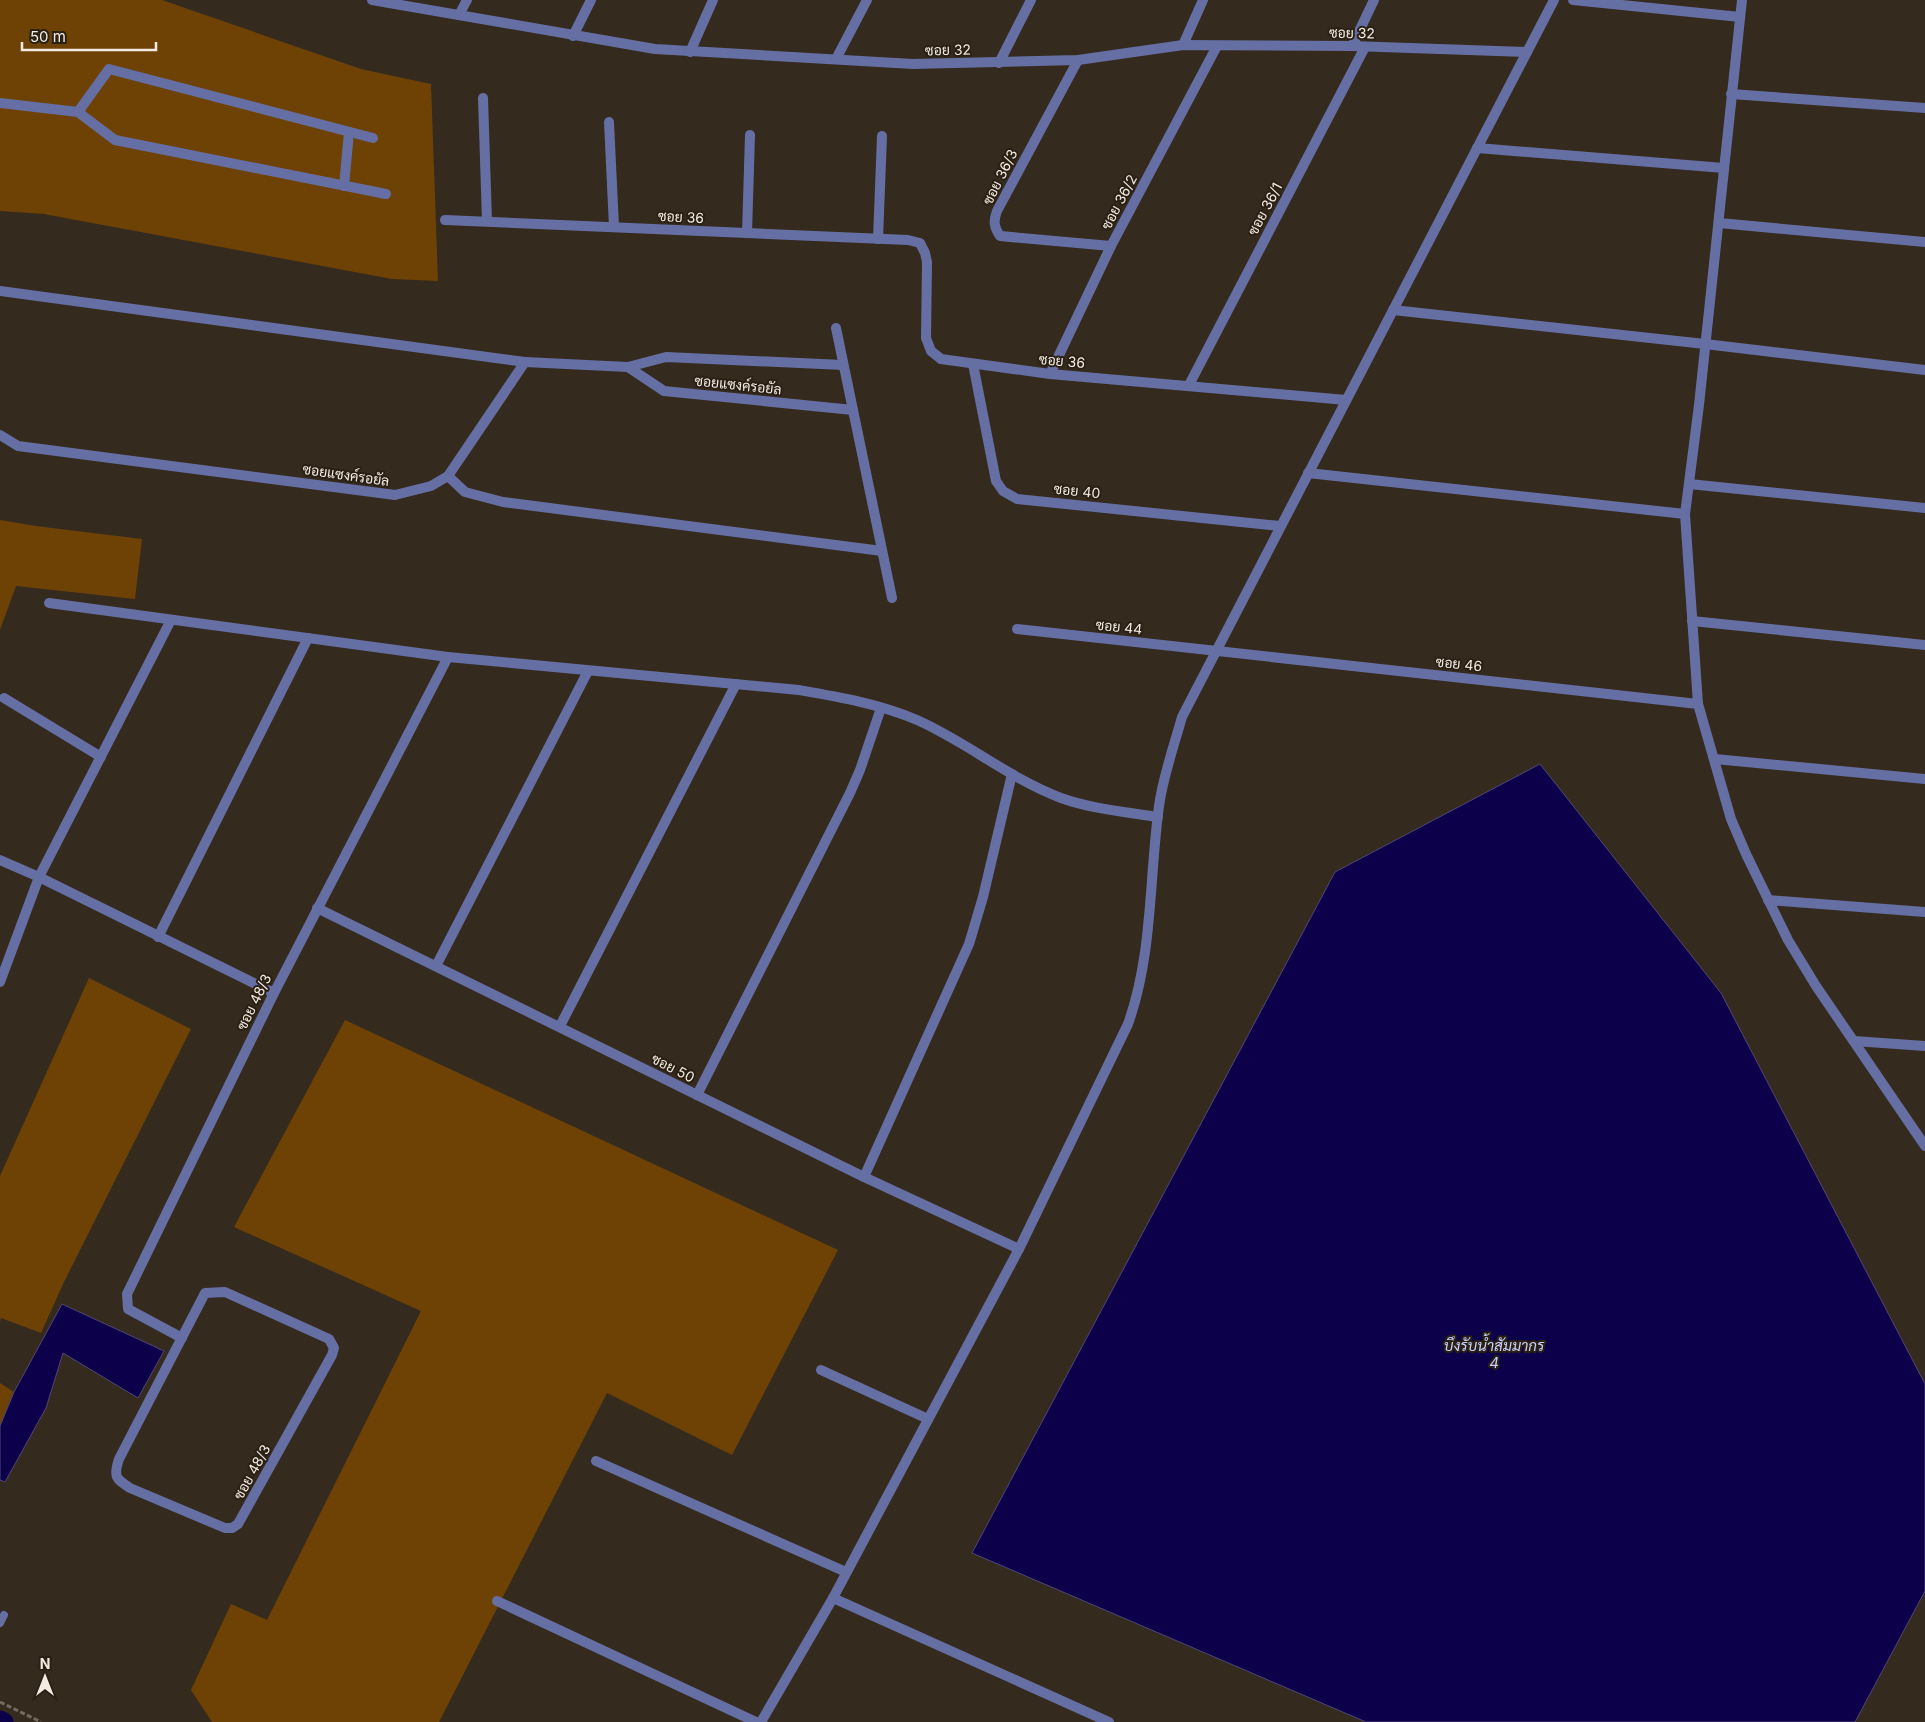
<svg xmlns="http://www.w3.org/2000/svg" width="1925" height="1722" font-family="Inter,Sarabun,sans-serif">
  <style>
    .green { fill: #6e4205 }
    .water { fill: #0d004a; stroke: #524678 }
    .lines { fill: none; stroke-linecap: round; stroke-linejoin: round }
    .canal { stroke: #0d004a; stroke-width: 19 }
    .path { stroke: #746a5f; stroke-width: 3; stroke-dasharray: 5 2.5; stroke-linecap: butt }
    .lane { stroke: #656fa3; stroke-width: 8 }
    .street { stroke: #656fa3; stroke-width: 10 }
    .labels { text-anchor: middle; stroke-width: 4; stroke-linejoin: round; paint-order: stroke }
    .street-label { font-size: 14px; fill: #f3ebe3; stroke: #2b2014 }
    .water-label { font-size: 15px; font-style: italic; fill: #c8d1fd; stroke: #2b2014 }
  </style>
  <rect width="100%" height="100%" fill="#352a1e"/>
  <g class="green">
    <path d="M 0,0 L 162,0 L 361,69 L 431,84 L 438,281 L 392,279 L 44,214 L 0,211 Z"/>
    <path d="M 0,520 L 36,526 L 142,539 L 135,599 L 16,586 L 0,630 Z"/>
    <path d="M 89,978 L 191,1029 L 64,1282 L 41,1333 L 1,1318 L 0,1321 L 0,1176 Z"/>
    <path d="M 345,1020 L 838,1250 L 732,1455 L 607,1393 L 439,1722 L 212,1722 L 191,1690 L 231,1604 L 267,1620 L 421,1311 L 234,1227 Z"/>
    <path d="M 0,1383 L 14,1392 L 0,1426 Z"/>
  </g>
  <g class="water">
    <path d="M 1540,764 L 1721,993 L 1925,1384 L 1925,1591 L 1855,1722 L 1366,1722 L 972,1553 L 1335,872 Z"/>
    <path d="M 62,1304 L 164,1351 L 138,1398 L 63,1353 L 46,1408 L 5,1482 L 0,1480 L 0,1426 L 14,1392 Z"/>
  </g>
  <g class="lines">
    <path class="canal" d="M 0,1720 L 4,1722"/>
    <path class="path" d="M 0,1702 L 41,1722"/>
    <path class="lane" d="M 0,1623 L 4,1615"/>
    <g class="street">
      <path d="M 372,0 L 655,49 L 913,64 L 1078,60 L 1183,45 L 1352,46 L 1527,52"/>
      <path d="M 1573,0 L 1740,17"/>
      <path d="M 1742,0 L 1699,405 L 1685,514 L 1698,704 L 1731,819 L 1746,854 L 1788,940 L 1816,986 L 1925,1146"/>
      <path d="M 459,15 L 467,0"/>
      <path d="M 573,36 L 591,0"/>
      <path d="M 1183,45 L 1203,0"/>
      <path d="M 1352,46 L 1374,0"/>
      <path d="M 690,52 L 713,0"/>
      <path d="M 836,59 L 867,0"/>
      <path d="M 1078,60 L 997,211 C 993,221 994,227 1000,236 L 1111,246"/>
      <path d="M 999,63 L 1031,0"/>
      <path d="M 1731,94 L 1925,108"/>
      <path d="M 483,98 L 487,221"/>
      <path d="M 0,103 L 78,112 L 109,69 L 373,138"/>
      <path d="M 78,112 L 115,140 L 386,194"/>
      <path d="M 609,122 L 614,227"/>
      <path d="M 1477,148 L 1724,168"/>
      <path d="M 344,186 L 349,132"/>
      <path d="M 445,220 L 908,240 L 920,243 L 925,253 L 927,262 L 926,338 L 931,351 L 941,359 L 1050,374 L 1346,400"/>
      <path d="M 1719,223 L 1925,242"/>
      <path d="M 747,233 L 750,135"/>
      <path d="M 878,239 L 882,136"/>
      <path d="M 0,291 L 525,362"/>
      <path d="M 1393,310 L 1705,344 L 1925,370"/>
      <path d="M 836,328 L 892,598"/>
      <path d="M 973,364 L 996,481 L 1003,491 L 1017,499 L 1280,526"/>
      <path d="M 628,367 L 664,391 L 853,410"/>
      <path d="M 1050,374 L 1111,246 L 1217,46"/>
      <path d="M 1189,385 L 1365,47"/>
      <path d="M 0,435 L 18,446 L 395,495 L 431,486 L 448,476 L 525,362 L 628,367 L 666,357 L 843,365"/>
      <path d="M 1308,473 L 1685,514"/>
      <path d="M 448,476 L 465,492 L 503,502 L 882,551"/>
      <path d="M 1689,484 L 1925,508"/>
      <path d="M 49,603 L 448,657 L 799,690 C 839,697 880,704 917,720 C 967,742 1010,779 1061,798 C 1092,809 1126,812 1158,817"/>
      <path d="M 1692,621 L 1925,645"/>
      <path d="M 1017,629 L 1698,704"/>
      <path d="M 4,698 L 101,757"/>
      <path d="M 1715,759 L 1925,779"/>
      <path d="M 0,860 L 39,877 L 274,993"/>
      <path d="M 1768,900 L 1925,912"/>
      <path d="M 317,908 L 864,1177 L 1019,1249"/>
      <path d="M 158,937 L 308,638"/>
      <path d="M 436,966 L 588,671"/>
      <path d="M 0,982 L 39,877 L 171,620"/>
      <path d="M 560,1026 L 736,684"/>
      <path d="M 1854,1041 L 1925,1046"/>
      <path d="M 697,1095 L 850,793 L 860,770 L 881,708"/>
      <path d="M 864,1177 L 969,944 L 983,897 L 1012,774"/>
      <path d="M 225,1292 L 329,1339 L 334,1348 L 332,1355 L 238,1524 L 232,1528 L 225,1528 L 130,1488 C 116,1479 113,1477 119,1459 L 205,1293 Z"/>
      <path d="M 182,1338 L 128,1309 L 127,1294 L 274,993 L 448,657"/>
      <path d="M 821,1370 L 928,1419"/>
      <path d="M 596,1461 L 846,1572"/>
      <path d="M 833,1598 L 1109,1722"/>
      <path d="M 497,1601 L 756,1722"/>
      <path d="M 761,1722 L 833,1598 L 1019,1249 L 1128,1024 C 1153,954 1149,879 1159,806 C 1163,776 1174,746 1182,717 L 1554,0"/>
    </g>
  </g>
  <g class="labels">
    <g class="street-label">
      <text transform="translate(1352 33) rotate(1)" y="5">ซอย 32</text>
      <text transform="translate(948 50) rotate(-1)" y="5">ซอย 32</text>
      <text transform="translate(1000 177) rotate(-63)" y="5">ซอย 36/3</text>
      <text transform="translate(1119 202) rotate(-62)" y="5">ซอย 36/2</text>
      <text transform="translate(1265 209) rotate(-62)" y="5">ซอย 36/1</text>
      <text transform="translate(681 217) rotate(3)" y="5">ซอย 36</text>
      <text transform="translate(1062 361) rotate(5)" y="5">ซอย 36</text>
      <text transform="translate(738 385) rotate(6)" y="5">ซอยแซงค์รอยัล</text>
      <text transform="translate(346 475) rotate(8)" y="5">ซอยแซงค์รอยัล</text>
      <text transform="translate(1077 491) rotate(6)" y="5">ซอย 40</text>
      <text transform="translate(1119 627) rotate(6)" y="5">ซอย 44</text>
      <text transform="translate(1459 664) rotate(6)" y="5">ซอย 46</text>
      <text transform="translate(254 1002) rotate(-64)" y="5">ซอย 48/3</text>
      <text transform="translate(673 1068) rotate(27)" y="5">ซอย 50</text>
      <text transform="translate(252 1472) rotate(-61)" y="5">ซอย 48/3</text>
    </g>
    <g class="water-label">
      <text x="1494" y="1351">บึงรับน้ำสัมมากร<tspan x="1494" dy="17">4</tspan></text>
    </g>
  </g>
  <g transform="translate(45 1677)" stroke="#2b2014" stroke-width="4" paint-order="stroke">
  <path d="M0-4L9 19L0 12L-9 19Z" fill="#f3ebe3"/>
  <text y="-8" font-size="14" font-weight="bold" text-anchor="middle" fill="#f3ebe3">N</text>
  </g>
  <path d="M22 42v8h134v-8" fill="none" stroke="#f3ebe3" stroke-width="2.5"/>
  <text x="30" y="42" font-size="15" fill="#f3ebe3" stroke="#2b2014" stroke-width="4" paint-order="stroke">50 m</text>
</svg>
